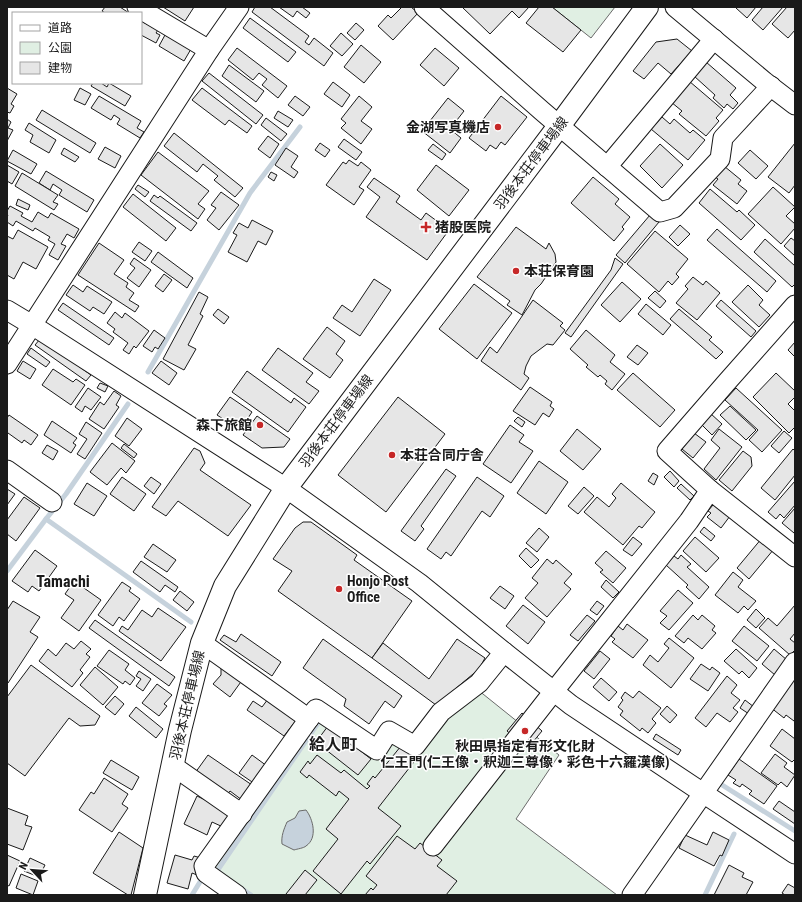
<svg xmlns="http://www.w3.org/2000/svg" width="802" height="902" font-family="'Roboto Condensed','Noto Sans JP',sans-serif">
  <style>
    .green { fill: #e0efe3; stroke: #6a6a6a }
    .water { fill: #c6d2dc; stroke: #6a6a6a }
    .lines { fill: none; stroke-linecap: round; stroke-linejoin: round }
    .stream { stroke: #c6d2dc; stroke-width: 5 }
    .building { fill: #e6e6e6; stroke: #1a1a1a }
    .minor-casing { stroke: #1a1a1a; stroke-width: 21 }
    .major-casing { stroke: #1a1a1a; stroke-width: 24 }
    .minor { stroke: #fff; stroke-width: 19 }
    .major { stroke: #fff; stroke-width: 22 }
    .poi-dot { fill: #c62828; stroke: #fff; stroke-width: 1.5 }
    .labels { text-anchor: middle; stroke-width: 3; stroke-linejoin: round; paint-order: stroke }
    .poi-label { font-size: 14px; font-weight: bold; fill: #1a1a1a; stroke: #fff; text-anchor: start }
    .street-label { font-size: 14px; fill: #1a1a1a; stroke: #fff }
    .quarter-label { font-size: 16px; font-weight: bold; fill: #1a1a1a; stroke: #fff }
  </style>
  <rect width="100%" height="100%" fill="#fff"/>
  <g class="green">
    <path d="M 552,7 L 615,7 L 591,38 Z"/>
    <path d="M 478,690 L 559,755 L 516,819 L 617,895 L 243,895 L 207,868 L 317,717 L 377,758 L 393,737 L 417,752 L 445,717 Z"/>
  </g>
  <path class="water" d="M 306,810 C 313,819 318,838 306,846 C 304,848 297,849 294,850 L 282,844 C 281,836 284,829 287,822 L 295,818 L 299,811 Z"/>
  <g class="lines">
    <g class="stream">
      <path d="M 148,372 L 250,193 L 300,127"/>
      <path d="M 46,519 L 191,622"/>
      <path d="M 7,571 L 46,519 L 66,494 L 128,404"/>
      <path d="M 719,783 L 795,831"/>
      <path d="M 220,873 L 217,871 L 318,723"/>
      <path d="M 242,889 L 251,895"/>
      <path d="M 192,895 L 203,877"/>
      <path d="M 705,895 L 734,834"/>
    </g>
  </g>
  <g class="building">
    <path d="M 105,7 L 120,7 L 129,13 L 105,13 L 102,11 Z"/>
    <path d="M 163,7 L 194,7 L 185,21 Z"/>
    <path d="M 255,7 L 270,7 L 309,36 L 305,42 L 309,45 L 314,38 L 333,53 L 324,66 L 252,12 Z"/>
    <path d="M 279,7 L 302,7 L 310,13 L 306,18 L 297,11 L 293,17 Z"/>
    <path d="M 402,7 L 411,7 L 418,13 L 393,40 L 378,26 L 388,15 L 391,18 Z"/>
    <path d="M 462,7 L 529,7 L 519,18 L 512,11 L 490,34 Z"/>
    <path d="M 539,7 L 552,7 L 581,30 L 563,52 L 526,23 Z"/>
    <path d="M 738,7 L 756,7 L 747,18 L 736,8 Z"/>
    <path d="M 763,7 L 783,7 L 763,30 L 752,20 Z"/>
    <path d="M 787,7 L 795,7 L 795,30 L 788,38 L 772,24 Z"/>
    <path d="M 250,18 L 296,52 L 288,62 L 243,28 Z"/>
    <path d="M 141,21 L 158,30 L 156,33 L 160,35 L 156,43 L 141,35 Z"/>
    <path d="M 356,23 L 364,30 L 355,40 L 347,33 Z"/>
    <path d="M 341,33 L 353,44 L 342,56 L 330,46 Z"/>
    <path d="M 165,35 L 191,49 L 184,61 L 159,46 Z"/>
    <path d="M 677,39 L 692,51 L 671,74 L 658,63 L 644,79 L 633,71 L 656,42 Z"/>
    <path d="M 361,45 L 381,62 L 364,83 L 344,67 Z"/>
    <path d="M 237,48 L 287,86 L 278,98 L 262,85 L 267,79 L 259,73 L 253,80 L 228,60 Z"/>
    <path d="M 435,48 L 459,68 L 444,86 L 420,65 Z"/>
    <path d="M 706,62 L 736,88 L 730,95 L 738,103 L 733,109 L 727,104 L 724,108 L 713,98 L 715,95 L 694,76 Z"/>
    <path d="M 229,65 L 264,91 L 256,102 L 222,76 Z"/>
    <path d="M 209,73 L 263,115 L 256,124 L 202,81 Z"/>
    <path d="M 689,81 L 723,110 L 716,118 L 719,121 L 706,136 L 679,114 L 682,111 L 671,102 Z"/>
    <path d="M 333,82 L 350,95 L 342,107 L 324,94 Z"/>
    <path d="M 93,83 L 101,83 L 107,87 L 109,83 L 131,96 L 125,106 L 91,86 Z"/>
    <path d="M 7,88 L 17,94 L 11,104 L 14,106 L 10,113 L 7,112 Z"/>
    <path d="M 80,88 L 91,94 L 85,105 L 74,100 Z"/>
    <path d="M 202,88 L 252,126 L 247,133 L 229,120 L 225,125 L 192,100 Z"/>
    <path d="M 99,96 L 141,121 L 137,128 L 144,132 L 140,138 L 117,124 L 120,119 L 114,115 L 111,120 L 91,108 Z"/>
    <path d="M 295,96 L 310,107 L 303,116 L 288,105 Z"/>
    <path d="M 359,96 L 372,107 L 361,121 L 372,129 L 361,144 L 341,128 L 346,123 L 341,119 Z"/>
    <path d="M 501,96 L 527,117 L 505,145 L 501,142 L 496,149 L 490,145 L 486,151 L 469,138 Z"/>
    <path d="M 448,98 L 464,111 L 450,129 L 461,138 L 450,153 L 422,131 Z"/>
    <path d="M 42,110 L 96,143 L 90,153 L 36,120 Z"/>
    <path d="M 278,111 L 293,120 L 288,127 L 274,118 Z"/>
    <path d="M 662,117 L 670,124 L 674,119 L 690,133 L 693,130 L 705,140 L 688,160 L 651,129 Z"/>
    <path d="M 266,118 L 287,134 L 281,141 L 261,125 Z"/>
    <path d="M 7,119 L 11,122 L 8,128 L 13,130 L 7,141 Z"/>
    <path d="M 29,123 L 56,140 L 49,153 L 30,142 L 33,135 L 25,130 Z"/>
    <path d="M 174,133 L 243,188 L 235,197 L 214,180 L 218,176 L 203,164 L 197,172 L 164,146 Z"/>
    <path d="M 268,136 L 279,144 L 270,158 L 258,149 Z"/>
    <path d="M 344,139 L 362,152 L 356,160 L 338,147 Z"/>
    <path d="M 320,143 L 330,150 L 325,157 L 315,150 Z"/>
    <path d="M 795,143 L 795,185 L 789,193 L 768,177 Z"/>
    <path d="M 433,144 L 446,154 L 442,160 L 428,150 Z"/>
    <path d="M 660,144 L 683,165 L 662,188 L 640,166 Z"/>
    <path d="M 105,147 L 121,156 L 115,168 L 98,159 Z"/>
    <path d="M 64,148 L 79,157 L 75,162 L 61,154 Z"/>
    <path d="M 286,148 L 298,156 L 291,167 L 298,172 L 294,178 L 275,165 Z"/>
    <path d="M 13,150 L 37,164 L 31,174 L 7,161 Z"/>
    <path d="M 750,150 L 768,166 L 756,179 L 738,163 Z"/>
    <path d="M 158,152 L 209,191 L 198,204 L 205,209 L 198,219 L 141,175 Z"/>
    <path d="M 349,160 L 358,166 L 361,162 L 371,170 L 359,187 L 364,190 L 354,205 L 326,185 L 343,162 L 346,164 Z"/>
    <path d="M 7,165 L 19,172 L 12,184 L 7,181 Z"/>
    <path d="M 436,165 L 469,190 L 449,216 L 417,190 Z"/>
    <path d="M 724,166 L 741,180 L 738,184 L 747,191 L 737,204 L 713,185 L 718,179 L 715,177 Z"/>
    <path d="M 46,171 L 94,200 L 87,212 L 59,195 L 62,190 L 53,184 L 50,190 L 39,183 Z"/>
    <path d="M 271,172 L 277,175 L 274,181 L 268,177 Z"/>
    <path d="M 22,173 L 58,195 L 53,202 L 58,204 L 54,210 L 15,186 Z"/>
    <path d="M 593,177 L 619,199 L 615,204 L 630,217 L 622,227 L 624,229 L 614,241 L 571,203 Z"/>
    <path d="M 374,178 L 400,196 L 396,202 L 421,220 L 426,213 L 449,230 L 427,260 L 366,217 L 380,197 L 367,187 Z"/>
    <path d="M 138,185 L 149,192 L 145,197 L 135,189 Z"/>
    <path d="M 773,187 L 795,207 L 786,216 L 795,224 L 795,228 L 781,244 L 748,214 Z"/>
    <path d="M 710,189 L 737,212 L 739,210 L 755,225 L 741,240 L 699,203 Z"/>
    <path d="M 221,192 L 239,205 L 219,230 L 207,220 L 216,208 L 211,205 Z"/>
    <path d="M 133,194 L 176,228 L 166,241 L 123,207 Z"/>
    <path d="M 154,195 L 158,198 L 160,196 L 197,223 L 191,231 L 150,201 Z"/>
    <path d="M 18,199 L 30,205 L 28,210 L 16,205 Z"/>
    <path d="M 10,206 L 23,213 L 21,216 L 32,222 L 38,212 L 48,218 L 51,213 L 79,229 L 74,238 L 67,234 L 61,244 L 66,246 L 58,260 L 49,255 L 55,244 L 48,240 L 50,237 L 35,228 L 33,231 L 16,221 L 13,226 L 7,222 L 7,217 L 8,215 L 7,214 L 7,211 Z"/>
    <path d="M 650,215 L 659,222 L 625,263 L 616,255 Z"/>
    <path d="M 252,220 L 273,231 L 266,245 L 258,241 L 247,262 L 228,252 L 237,235 L 233,233 L 239,223 L 248,228 Z"/>
    <path d="M 680,225 L 690,234 L 678,246 L 669,237 Z"/>
    <path d="M 516,227 L 546,249 L 549,243 L 555,254 L 556,262 L 541,284 L 535,290 L 522,315 L 507,305 L 510,301 L 477,277 Z"/>
    <path d="M 717,229 L 776,281 L 767,292 L 707,240 Z"/>
    <path d="M 18,230 L 48,247 L 36,269 L 23,262 L 14,279 L 7,275 L 7,236 L 13,239 Z"/>
    <path d="M 655,231 L 688,259 L 676,274 L 679,277 L 672,285 L 668,281 L 659,292 L 627,264 Z"/>
    <path d="M 791,238 L 795,241 L 795,256 L 784,246 Z"/>
    <path d="M 765,239 L 795,266 L 795,284 L 792,287 L 754,252 Z"/>
    <path d="M 139,242 L 152,251 L 145,261 L 132,252 Z"/>
    <path d="M 99,243 L 124,260 L 114,274 L 128,283 L 126,287 L 134,293 L 129,300 L 139,306 L 135,312 L 78,275 Z"/>
    <path d="M 158,252 L 193,278 L 187,288 L 151,262 Z"/>
    <path d="M 134,258 L 151,270 L 139,287 L 127,278 L 135,268 L 130,264 Z"/>
    <path d="M 615,258 L 623,264 L 571,337 L 565,333 L 611,270 Z"/>
    <path d="M 164,274 L 172,280 L 163,292 L 155,286 Z"/>
    <path d="M 693,277 L 703,285 L 706,281 L 720,293 L 697,320 L 676,303 L 688,289 L 685,286 Z"/>
    <path d="M 374,279 L 391,290 L 360,336 L 333,318 L 342,305 L 352,312 Z"/>
    <path d="M 622,282 L 641,299 L 620,322 L 601,305 Z"/>
    <path d="M 474,284 L 512,313 L 477,359 L 439,329 Z"/>
    <path d="M 73,285 L 83,292 L 87,286 L 112,302 L 104,314 L 93,307 L 90,311 L 66,295 Z"/>
    <path d="M 748,285 L 763,300 L 759,305 L 770,315 L 759,327 L 732,302 Z"/>
    <path d="M 655,291 L 666,301 L 660,308 L 648,298 Z"/>
    <path d="M 199,292 L 208,297 L 200,314 L 203,316 L 188,345 L 196,349 L 184,370 L 163,359 Z"/>
    <path d="M 533,300 L 563,323 L 560,326 L 565,330 L 553,345 L 547,344 L 531,356 L 526,366 L 524,374 L 529,378 L 521,390 L 481,361 L 490,347 L 497,353 Z"/>
    <path d="M 721,300 L 756,331 L 751,337 L 716,306 Z"/>
    <path d="M 63,303 L 114,338 L 109,345 L 58,310 Z"/>
    <path d="M 646,304 L 671,325 L 663,335 L 638,314 Z"/>
    <path d="M 218,309 L 229,317 L 224,324 L 213,315 Z"/>
    <path d="M 679,309 L 712,337 L 709,340 L 723,352 L 716,359 L 670,319 Z"/>
    <path d="M 115,312 L 122,318 L 125,313 L 149,331 L 136,348 L 134,346 L 129,354 L 123,350 L 128,343 L 113,332 L 115,329 L 107,323 Z"/>
    <path d="M 327,327 L 345,341 L 336,354 L 343,360 L 330,378 L 303,359 Z"/>
    <path d="M 154,330 L 165,338 L 158,349 L 155,347 L 152,352 L 143,346 Z"/>
    <path d="M 586,330 L 615,355 L 610,362 L 625,374 L 612,390 L 605,384 L 607,381 L 600,375 L 598,377 L 586,367 L 588,365 L 570,349 Z"/>
    <path d="M 40,339 L 91,375 L 86,381 L 35,345 Z"/>
    <path d="M 795,342 L 795,357 L 788,350 Z"/>
    <path d="M 637,345 L 648,353 L 638,365 L 627,357 Z"/>
    <path d="M 31,348 L 50,362 L 46,367 L 27,354 Z"/>
    <path d="M 278,348 L 313,373 L 306,382 L 319,391 L 309,404 L 262,370 Z"/>
    <path d="M 23,361 L 36,369 L 30,379 L 17,371 Z"/>
    <path d="M 161,361 L 177,373 L 169,385 L 152,373 Z"/>
    <path d="M 53,369 L 73,382 L 76,379 L 85,385 L 71,405 L 42,385 Z"/>
    <path d="M 247,371 L 291,403 L 294,398 L 306,407 L 288,432 L 232,392 Z"/>
    <path d="M 633,373 L 675,410 L 660,427 L 617,390 Z"/>
    <path d="M 776,373 L 795,391 L 795,397 L 788,404 L 795,411 L 795,427 L 789,433 L 753,397 Z"/>
    <path d="M 100,383 L 108,386 L 105,392 L 97,388 Z"/>
    <path d="M 530,387 L 552,402 L 550,406 L 554,409 L 549,417 L 543,413 L 535,425 L 513,411 Z"/>
    <path d="M 88,388 L 101,397 L 91,410 L 85,406 L 82,412 L 75,407 Z"/>
    <path d="M 736,388 L 782,430 L 762,452 L 749,440 L 758,430 L 725,400 Z"/>
    <path d="M 114,391 L 121,396 L 116,405 L 119,407 L 104,429 L 89,419 L 100,402 L 104,405 Z"/>
    <path d="M 230,397 L 252,412 L 244,424 L 238,420 L 234,426 L 217,415 Z"/>
    <path d="M 398,397 L 445,434 L 386,512 L 338,475 Z"/>
    <path d="M 730,406 L 756,430 L 746,440 L 720,415 Z"/>
    <path d="M 710,413 L 722,424 L 712,435 L 701,424 Z"/>
    <path d="M 9,415 L 38,435 L 31,445 L 24,440 L 22,443 L 8,433 L 7,434 L 7,418 Z"/>
    <path d="M 257,416 L 290,439 L 284,447 L 262,448 L 243,435 Z"/>
    <path d="M 518,417 L 525,422 L 522,427 L 514,421 Z"/>
    <path d="M 127,418 L 142,429 L 129,446 L 115,436 Z"/>
    <path d="M 52,421 L 77,438 L 73,443 L 76,445 L 71,453 L 44,435 Z"/>
    <path d="M 86,422 L 102,433 L 85,459 L 77,454 L 87,439 L 79,434 Z"/>
    <path d="M 510,425 L 524,435 L 519,442 L 533,451 L 511,483 L 483,464 Z"/>
    <path d="M 577,429 L 601,449 L 583,470 L 560,451 Z"/>
    <path d="M 719,429 L 742,447 L 716,480 L 704,469 L 720,448 L 711,440 Z"/>
    <path d="M 784,431 L 792,438 L 779,453 L 771,446 Z"/>
    <path d="M 694,433 L 706,442 L 693,458 L 682,449 Z"/>
    <path d="M 112,443 L 135,461 L 126,473 L 121,468 L 107,485 L 90,472 Z"/>
    <path d="M 124,444 L 137,454 L 134,458 L 121,448 Z"/>
    <path d="M 47,445 L 58,451 L 53,460 L 42,453 Z"/>
    <path d="M 194,448 L 200,451 L 205,463 L 200,470 L 251,505 L 228,536 L 178,501 L 166,516 L 152,507 Z"/>
    <path d="M 793,449 L 795,451 L 795,475 L 775,500 L 761,488 Z"/>
    <path d="M 743,451 L 751,457 L 752,466 L 732,491 L 719,480 Z"/>
    <path d="M 539,461 L 568,482 L 546,514 L 517,493 Z"/>
    <path d="M 446,469 L 456,476 L 421,526 L 424,529 L 415,541 L 401,531 Z"/>
    <path d="M 670,471 L 679,481 L 674,487 L 664,477 Z"/>
    <path d="M 653,473 L 658,476 L 654,485 L 648,481 Z"/>
    <path d="M 122,477 L 146,494 L 134,511 L 110,494 Z"/>
    <path d="M 151,477 L 161,484 L 154,494 L 144,486 Z"/>
    <path d="M 477,477 L 504,496 L 490,517 L 482,511 L 451,556 L 446,552 L 441,559 L 427,549 Z"/>
    <path d="M 795,481 L 795,505 L 784,518 L 780,514 L 776,519 L 768,512 Z"/>
    <path d="M 87,483 L 107,496 L 94,516 L 74,504 Z"/>
    <path d="M 621,483 L 655,512 L 642,528 L 639,526 L 623,545 L 584,512 L 597,497 L 609,507 L 616,498 L 612,494 Z"/>
    <path d="M 681,484 L 694,496 L 690,500 L 677,488 Z"/>
    <path d="M 584,487 L 594,496 L 578,514 L 568,506 Z"/>
    <path d="M 7,489 L 15,494 L 7,505 Z"/>
    <path d="M 24,497 L 40,508 L 16,541 L 7,534 L 7,520 Z"/>
    <path d="M 717,500 L 733,512 L 721,528 L 707,517 L 711,513 L 708,511 Z"/>
    <path d="M 795,508 L 795,531 L 794,533 L 782,523 Z"/>
    <path d="M 303,522 L 311,522 L 357,555 L 354,560 L 412,601 L 372,658 L 278,591 L 292,571 L 273,559 L 295,528 Z"/>
    <path d="M 704,527 L 715,536 L 711,541 L 700,532 Z"/>
    <path d="M 539,528 L 549,537 L 537,552 L 526,543 Z"/>
    <path d="M 633,537 L 642,544 L 632,556 L 623,550 Z"/>
    <path d="M 695,537 L 719,558 L 706,572 L 683,551 Z"/>
    <path d="M 762,538 L 774,549 L 749,579 L 737,568 Z"/>
    <path d="M 153,544 L 176,560 L 167,572 L 144,557 Z"/>
    <path d="M 526,548 L 539,560 L 531,568 L 519,556 Z"/>
    <path d="M 35,550 L 57,566 L 39,591 L 32,586 L 28,592 L 12,581 Z"/>
    <path d="M 606,551 L 626,568 L 613,583 L 600,572 L 603,570 L 595,563 Z"/>
    <path d="M 681,555 L 691,564 L 687,567 L 709,587 L 699,599 L 686,587 L 688,585 L 666,565 L 674,556 L 678,559 Z"/>
    <path d="M 547,559 L 553,564 L 556,560 L 572,574 L 564,583 L 571,589 L 547,617 L 525,598 L 538,583 L 532,578 Z"/>
    <path d="M 141,561 L 178,587 L 175,592 L 165,585 L 160,592 L 133,572 Z"/>
    <path d="M 733,572 L 743,580 L 738,587 L 756,601 L 748,610 L 744,606 L 738,613 L 715,595 Z"/>
    <path d="M 606,580 L 619,592 L 613,598 L 601,587 Z"/>
    <path d="M 74,581 L 101,600 L 79,631 L 61,618 L 74,600 L 65,594 Z"/>
    <path d="M 122,582 L 131,588 L 129,591 L 140,599 L 124,621 L 119,617 L 113,626 L 98,615 Z"/>
    <path d="M 500,586 L 514,596 L 505,609 L 490,598 Z"/>
    <path d="M 678,590 L 693,603 L 669,630 L 660,623 L 667,616 L 660,611 Z"/>
    <path d="M 180,591 L 194,602 L 187,611 L 173,600 Z"/>
    <path d="M 13,601 L 40,617 L 30,632 L 38,637 L 8,683 L 7,682 L 7,610 Z"/>
    <path d="M 597,601 L 604,606 L 597,615 L 590,610 Z"/>
    <path d="M 523,605 L 545,622 L 528,644 L 506,626 Z"/>
    <path d="M 795,605 L 795,633 L 790,639 L 795,643 L 795,650 L 790,655 L 759,628 L 768,618 L 777,626 Z"/>
    <path d="M 158,608 L 186,627 L 161,661 L 119,631 L 122,626 L 128,630 L 142,610 L 152,617 Z"/>
    <path d="M 756,609 L 765,618 L 756,628 L 747,620 Z"/>
    <path d="M 587,615 L 595,621 L 578,641 L 570,635 Z"/>
    <path d="M 693,615 L 698,620 L 702,615 L 715,626 L 712,630 L 716,633 L 702,649 L 688,638 L 684,643 L 675,636 Z"/>
    <path d="M 95,620 L 175,677 L 169,686 L 89,628 Z"/>
    <path d="M 627,624 L 648,640 L 633,658 L 612,642 L 615,639 L 611,636 L 618,626 L 623,630 Z"/>
    <path d="M 744,626 L 769,646 L 757,661 L 732,641 Z"/>
    <path d="M 241,634 L 281,662 L 272,676 L 220,640 L 224,635 L 236,642 Z"/>
    <path d="M 669,638 L 694,658 L 671,688 L 643,665 L 650,655 L 658,662 L 669,648 L 664,644 Z"/>
    <path d="M 323,639 L 402,696 L 394,708 L 385,701 L 369,724 L 344,706 L 346,699 L 303,668 Z"/>
    <path d="M 457,639 L 485,658 L 479,669 L 436,705 L 372,658 L 383,643 L 429,679 Z"/>
    <path d="M 81,641 L 91,649 L 86,654 L 90,657 L 80,670 L 83,673 L 72,687 L 39,661 L 48,649 L 56,656 L 66,643 L 74,649 Z"/>
    <path d="M 736,649 L 757,668 L 749,678 L 742,671 L 739,674 L 724,661 Z"/>
    <path d="M 774,649 L 787,660 L 775,675 L 762,664 Z"/>
    <path d="M 109,650 L 129,664 L 125,670 L 135,678 L 130,685 L 125,681 L 123,684 L 97,666 Z"/>
    <path d="M 600,651 L 610,659 L 594,679 L 584,671 Z"/>
    <path d="M 221,662 L 243,679 L 230,697 L 213,684 L 221,675 Z"/>
    <path d="M 701,664 L 710,670 L 712,667 L 720,673 L 708,691 L 690,679 Z"/>
    <path d="M 31,665 L 100,716 L 95,725 L 80,726 L 69,718 L 25,776 L 7,763 L 7,697 Z"/>
    <path d="M 95,667 L 118,687 L 103,705 L 80,685 Z"/>
    <path d="M 139,671 L 151,679 L 143,691 L 136,686 L 141,679 L 136,676 Z"/>
    <path d="M 795,674 L 795,719 L 794,721 L 786,715 L 784,718 L 770,707 Z"/>
    <path d="M 727,676 L 737,685 L 731,693 L 740,700 L 733,708 L 738,712 L 730,722 L 717,713 L 706,727 L 695,718 Z"/>
    <path d="M 601,678 L 617,692 L 609,701 L 593,687 Z"/>
    <path d="M 157,684 L 172,695 L 164,704 L 167,706 L 159,716 L 142,703 Z"/>
    <path d="M 639,691 L 661,708 L 652,719 L 656,723 L 648,733 L 642,728 L 640,731 L 620,715 L 623,711 L 618,707 L 623,700 L 621,698 L 625,692 L 633,698 Z"/>
    <path d="M 115,696 L 124,704 L 115,715 L 105,707 Z"/>
    <path d="M 268,699 L 297,719 L 284,736 L 247,710 L 253,701 L 262,707 Z"/>
    <path d="M 745,700 L 754,707 L 749,714 L 740,708 Z"/>
    <path d="M 667,706 L 677,715 L 670,723 L 660,714 Z"/>
    <path d="M 136,707 L 163,729 L 156,738 L 129,716 Z"/>
    <path d="M 522,713 L 542,731 L 528,748 L 507,731 Z"/>
    <path d="M 328,726 L 371,759 L 358,775 L 316,742 Z"/>
    <path d="M 782,729 L 795,739 L 795,759 L 792,762 L 770,746 Z"/>
    <path d="M 656,734 L 681,750 L 678,755 L 653,739 Z"/>
    <path d="M 401,746 L 417,758 L 378,808 L 401,826 L 370,864 L 367,861 L 341,894 L 313,871 L 338,839 L 326,829 L 349,799 L 339,791 L 336,796 L 309,775 L 307,778 L 300,772 L 308,761 L 310,764 L 317,755 L 341,773 L 344,770 L 367,789 L 370,786 L 367,784 L 373,776 L 375,778 Z"/>
    <path d="M 775,754 L 787,763 L 784,767 L 795,775 L 787,787 L 781,782 L 778,785 L 761,773 Z"/>
    <path d="M 208,755 L 252,785 L 242,800 L 230,791 L 227,795 L 195,773 Z"/>
    <path d="M 252,755 L 267,766 L 255,784 L 239,773 Z"/>
    <path d="M 739,759 L 777,786 L 764,804 L 749,794 L 752,791 L 742,784 L 740,787 L 733,783 L 736,780 L 728,775 Z"/>
    <path d="M 111,760 L 139,777 L 132,790 L 103,773 Z"/>
    <path d="M 104,778 L 128,794 L 122,804 L 128,808 L 112,832 L 79,810 L 91,792 L 94,794 Z"/>
    <path d="M 197,796 L 230,812 L 223,827 L 212,822 L 207,835 L 184,824 Z"/>
    <path d="M 779,801 L 795,812 L 795,824 L 773,809 Z"/>
    <path d="M 7,808 L 28,816 L 25,825 L 32,827 L 23,850 L 7,844 Z"/>
    <path d="M 119,832 L 143,848 L 131,895 L 128,895 L 93,873 Z"/>
    <path d="M 713,832 L 729,840 L 722,856 L 720,855 L 714,866 L 679,848 L 685,835 L 707,845 Z"/>
    <path d="M 397,836 L 415,849 L 420,843 L 442,860 L 437,866 L 457,881 L 446,895 L 365,895 L 371,888 L 373,890 L 377,885 L 366,876 Z"/>
    <path d="M 7,855 L 20,861 L 9,886 L 7,885 Z"/>
    <path d="M 175,855 L 192,860 L 194,856 L 201,858 L 197,875 L 192,873 L 188,889 L 167,883 Z"/>
    <path d="M 30,858 L 45,865 L 39,877 L 24,871 Z"/>
    <path d="M 729,865 L 744,873 L 742,877 L 753,882 L 746,895 L 714,895 Z"/>
    <path d="M 305,870 L 317,880 L 305,895 L 288,895 L 286,894 Z"/>
    <path d="M 21,874 L 38,881 L 33,895 L 16,888 Z"/>
    <path d="M 788,884 L 795,888 L 795,895 L 785,895 L 782,893 Z"/>
  </g>
  <g class="lines">
    <defs>
      <g id="minor">
        <path d="M 137,7 L 209,50"/>
        <path d="M 424,7 L 542,111 L 660,212 L 674,208 L 720,159 L 723,138 L 771,86"/>
        <path d="M 675,7 L 765,82 L 795,105"/>
        <path d="M 607,167 L 714,39"/>
        <path d="M 795,305 L 726,383 L 667,451 L 710,490 L 795,557"/>
        <path d="M 7,310 L 32,325 L 286,488 L 419,583 L 504,652 L 571,705 L 703,793 L 795,854"/>
        <path d="M 7,364 L 209,50 L 239,7"/>
        <path d="M 7,470 L 52,502"/>
        <path d="M 202,643 L 309,719"/>
        <path d="M 173,766 L 242,814"/>
        <path d="M 433,846 L 554,691 L 689,521 L 710,490"/>
        <path d="M 237,895 L 206,873 L 204,866 L 316,709 L 377,750 L 389,731 L 415,746 L 441,712 L 479,683 L 504,652"/>
        <path d="M 632,895 L 795,662"/>
      </g>
      <path id="major" d="M 145,895 L 180,730 L 202,643 L 225,586 L 286,488 L 559,126 L 647,7"/>
    </defs>
    <use href="#minor" class="minor-casing"/>
    <use href="#major" class="major-casing"/>
    <use href="#minor" class="minor"/>
    <use href="#major" class="major"/>
  </g>
  <g class="poi-dot">
    <circle cx="498" cy="127" r="4"/>
    <path d="M424 221h4v4h4v4h-4v4h-4v-4h-4v-4h4z"/>
    <circle cx="516" cy="271" r="4"/>
    <circle cx="260" cy="425" r="4"/>
    <circle cx="392" cy="455" r="4"/>
    <circle cx="339" cy="589" r="4"/>
    <circle cx="525" cy="731" r="4"/>
  </g>
  <g class="labels">
    <g class="poi-label">
      <text x="490" y="132" text-anchor="end">金湖写真機店</text>
      <text x="435" y="232">猪股医院</text>
      <text x="524" y="276">本荘保育園</text>
      <text x="252" y="430" text-anchor="end">森下旅館</text>
      <text x="400" y="460">本荘合同庁舎</text>
      <text x="347" y="586">Honjo Post<tspan x="347" dy="16">Office</tspan></text>
      <text x="525" y="751" text-anchor="middle">秋田県指定有形文化財<tspan x="525" dy="16">仁王門(仁王像・釈迦三尊像・彩色十六羅漢像)</tspan></text>
    </g>
    <g class="street-label">
      <text transform="translate(531 163) rotate(-53)" y="5">羽後本荘停車場線</text>
      <text transform="translate(336 421) rotate(-53)" y="5">羽後本荘停車場線</text>
      <text transform="translate(187 705) rotate(-77)" y="5">羽後本荘停車場線</text>
    </g>
    <g class="quarter-label">
      <text x="63" y="587">Tamachi</text>
      <text x="333" y="750">給人町</text>
    </g>
  </g>
  <rect width="802" height="902" fill="none" stroke="#1a1a1a" stroke-width="16"/>
  <rect x="12" y="12" width="130" height="72" fill="#ffffff" stroke="#a3a3a3"/>
  <rect x="20" y="25" width="20" height="6" fill="#ffffff" stroke="#a3a3a3"/>
  <text x="48" y="32" font-size="12" fill="#1a1a1a">道路</text>
  <rect x="20" y="42" width="20" height="12" fill="#e0efe3" stroke="#a3a3a3"/>
  <text x="48" y="52" font-size="12" fill="#1a1a1a">公園</text>
  <rect x="20" y="62" width="20" height="12" fill="#e6e6e6" stroke="#a3a3a3"/>
  <text x="48" y="72" font-size="12" fill="#1a1a1a">建物</text>
  <g transform="translate(32 870) rotate(296)" stroke="#ffffff" stroke-width="3" paint-order="stroke">
  <path d="M0-3L7 15L0 10L-7 15Z" fill="#1a1a1a"/>
  <text y="-6" font-size="11" font-weight="bold" text-anchor="middle" fill="#1a1a1a">N</text>
  </g>
</svg>
